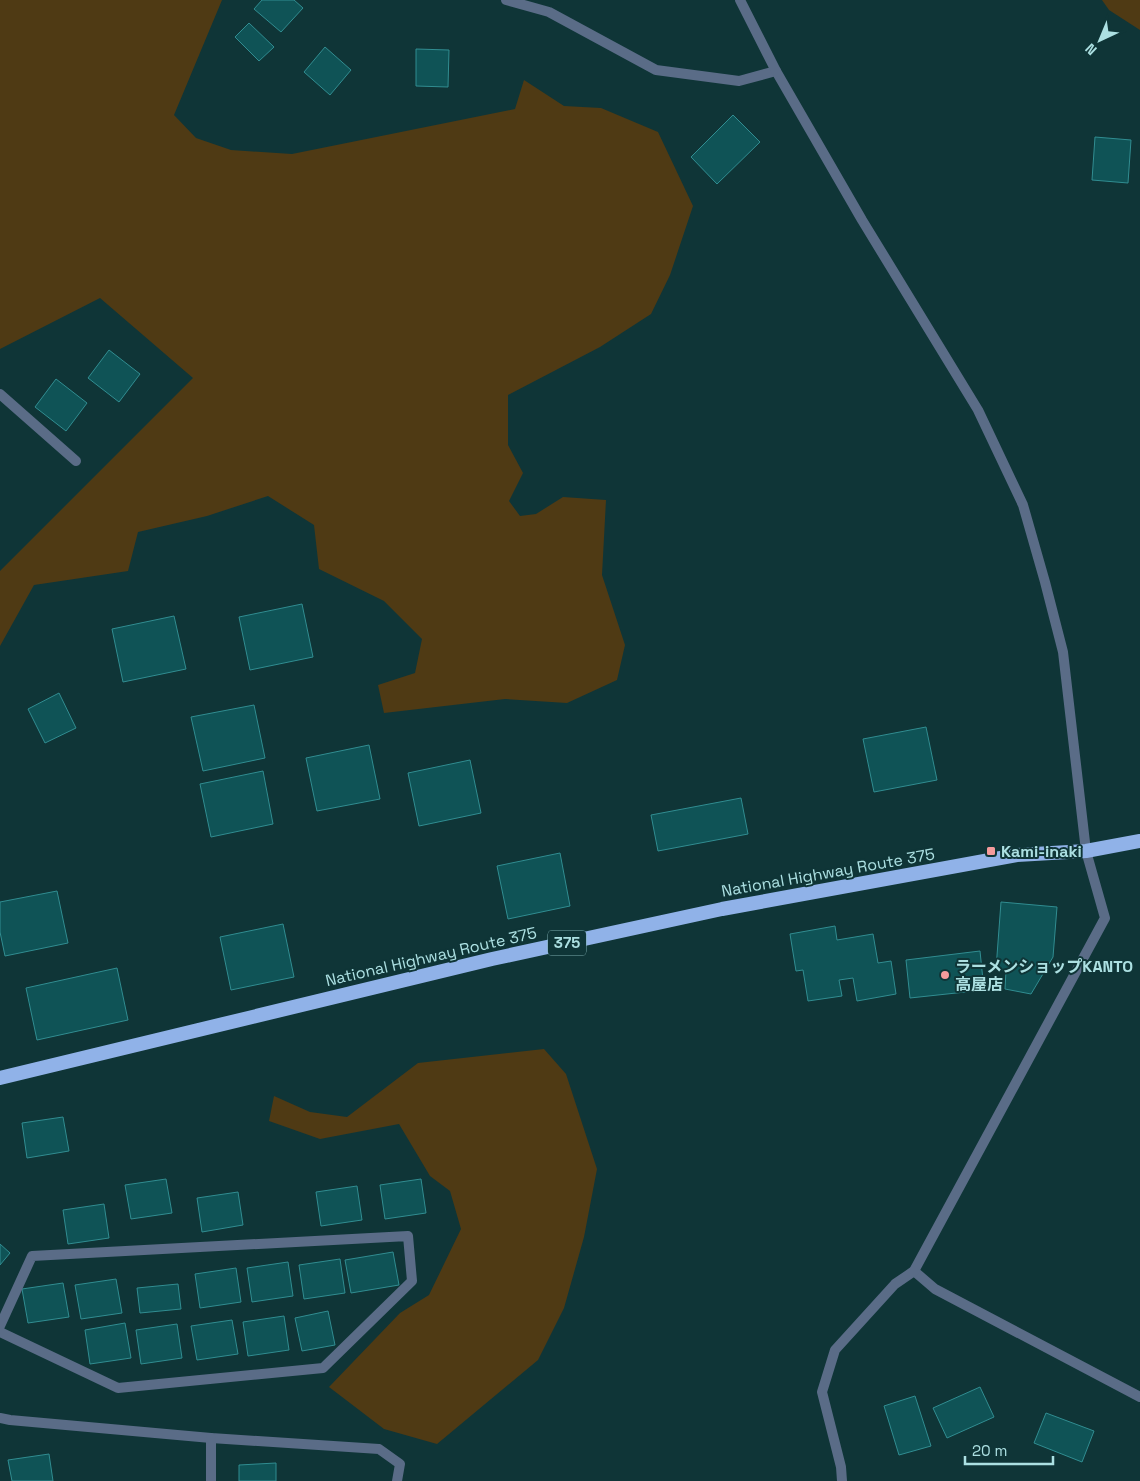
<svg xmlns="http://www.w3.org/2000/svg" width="1140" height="1481" font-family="'Space Grotesk','Noto Sans JP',sans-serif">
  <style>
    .green { fill: #4f3a14 }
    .building { fill: #0f5356; stroke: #318d91 }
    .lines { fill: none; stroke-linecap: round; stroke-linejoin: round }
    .minor { stroke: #5a6c87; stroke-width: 10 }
    .tertiary { stroke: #5a6c87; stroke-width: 10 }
    .trunk { stroke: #90b2e8; stroke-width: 14 }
    .poi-dot { fill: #f59b9c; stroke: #0f3537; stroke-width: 2 }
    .labels { text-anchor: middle; stroke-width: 4; stroke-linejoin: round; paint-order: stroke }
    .shield { fill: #0f3537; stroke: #7dadaf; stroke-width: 1 }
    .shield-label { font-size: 15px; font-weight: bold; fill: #ace0e2 }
    .poi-label { font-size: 16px; font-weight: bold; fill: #ace0e2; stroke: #0f3537; text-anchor: start }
    .street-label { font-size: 16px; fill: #ace0e2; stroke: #0f3537 }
  </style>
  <rect width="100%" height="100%" fill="#0f3537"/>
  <g class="green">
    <path d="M 0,0 L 222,0 L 174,115 L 196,138 L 231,150 L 292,154 L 515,109 L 524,80 L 564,106 L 601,108 L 658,132 L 693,206 L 670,275 L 651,314 L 600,347 L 508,395 L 508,445 L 523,473 L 509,501 L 520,516 L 536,514 L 563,497 L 606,500 L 602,575 L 625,645 L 617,680 L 567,703 L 505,699 L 384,713 L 378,685 L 415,673 L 422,639 L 384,601 L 319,569 L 314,525 L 268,496 L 207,516 L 138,532 L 128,571 L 34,585 L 0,646 L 0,571 L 193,378 L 100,298 L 0,349 Z"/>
    <path d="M 1102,0 L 1140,0 L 1140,30 L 1109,10 Z"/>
    <path d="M 544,1049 L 566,1074 L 597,1169 L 584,1237 L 564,1308 L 538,1360 L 437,1444 L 384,1429 L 329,1387 L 400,1313 L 429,1295 L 461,1229 L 450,1191 L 430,1176 L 399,1124 L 320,1139 L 269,1121 L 274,1096 L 310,1112 L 347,1117 L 418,1063 Z"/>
  </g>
  <g class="building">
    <path d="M 262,0 L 294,0 L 303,8 L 281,32 L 254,9 Z"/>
    <path d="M 249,23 L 274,47 L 259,61 L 235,37 Z"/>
    <path d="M 325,47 L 351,70 L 330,95 L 304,72 Z"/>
    <path d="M 416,49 L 449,50 L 448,87 L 416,86 Z"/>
    <path d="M 733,115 L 760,142 L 717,184 L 691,157 Z"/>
    <path d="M 1095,137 L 1131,140 L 1128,183 L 1092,180 Z"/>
    <path d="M 109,350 L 140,374 L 119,402 L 88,378 Z"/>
    <path d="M 56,379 L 87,403 L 66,431 L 35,407 Z"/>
    <path d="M 302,604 L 313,657 L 250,670 L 239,617 Z"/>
    <path d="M 174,616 L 186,669 L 123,682 L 112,629 Z"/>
    <path d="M 59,693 L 76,728 L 45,743 L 28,709 Z"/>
    <path d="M 254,705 L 265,758 L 203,771 L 191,717 Z"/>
    <path d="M 926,727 L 937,780 L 874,792 L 863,739 Z"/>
    <path d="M 369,745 L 380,799 L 317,811 L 306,758 Z"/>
    <path d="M 470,760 L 481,813 L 419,826 L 408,773 Z"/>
    <path d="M 263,771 L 273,824 L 211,837 L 200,784 Z"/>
    <path d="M 741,798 L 748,834 L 658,851 L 651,815 Z"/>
    <path d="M 560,853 L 570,906 L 508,919 L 497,866 Z"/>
    <path d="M 57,891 L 68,943 L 5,956 L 0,932 L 0,902 Z"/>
    <path d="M 1001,902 L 1057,907 L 1053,957 L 1031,994 L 1005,989 L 1006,971 L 996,969 Z"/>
    <path d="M 283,924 L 294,977 L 231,990 L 220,937 Z"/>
    <path d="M 835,926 L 837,940 L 873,934 L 878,963 L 891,961 L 896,994 L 857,1001 L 853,978 L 839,980 L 842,996 L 808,1001 L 803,970 L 796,971 L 790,934 Z"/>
    <path d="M 980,951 L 984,990 L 910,998 L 906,960 Z"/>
    <path d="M 117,968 L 128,1020 L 37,1040 L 26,988 Z"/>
    <path d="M 63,1117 L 69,1151 L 27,1158 L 22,1123 Z"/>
    <path d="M 166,1179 L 172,1213 L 131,1219 L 125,1185 Z"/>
    <path d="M 421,1179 L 426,1213 L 385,1219 L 380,1185 Z"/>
    <path d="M 357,1186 L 362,1220 L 321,1226 L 316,1192 Z"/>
    <path d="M 238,1192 L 243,1225 L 202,1232 L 197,1198 Z"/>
    <path d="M 104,1204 L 109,1238 L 68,1244 L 63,1210 Z"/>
    <path d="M 0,1244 L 10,1253 L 0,1265 Z"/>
    <path d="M 393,1252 L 399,1285 L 351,1293 L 345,1260 Z"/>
    <path d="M 340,1259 L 345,1293 L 304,1299 L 299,1265 Z"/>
    <path d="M 288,1262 L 293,1296 L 252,1302 L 247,1268 Z"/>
    <path d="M 236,1268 L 241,1302 L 200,1308 L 195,1274 Z"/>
    <path d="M 116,1279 L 122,1313 L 81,1319 L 75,1285 Z"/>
    <path d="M 63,1283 L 69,1317 L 28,1323 L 22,1289 Z"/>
    <path d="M 178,1284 L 181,1309 L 140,1313 L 137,1288 Z"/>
    <path d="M 328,1311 L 335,1345 L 302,1351 L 295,1318 Z"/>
    <path d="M 284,1316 L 289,1350 L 248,1356 L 243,1322 Z"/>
    <path d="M 232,1320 L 238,1354 L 197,1360 L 191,1326 Z"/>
    <path d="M 125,1323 L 131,1358 L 90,1364 L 85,1330 Z"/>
    <path d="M 177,1324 L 182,1358 L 141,1364 L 136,1330 Z"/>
    <path d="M 980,1387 L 994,1417 L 947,1438 L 933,1408 Z"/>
    <path d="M 915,1396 L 931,1446 L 899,1455 L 884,1406 Z"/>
    <path d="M 1046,1413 L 1094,1431 L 1082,1462 L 1034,1443 Z"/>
    <path d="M 49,1454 L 53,1481 L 12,1481 L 8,1460 Z"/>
    <path d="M 276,1463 L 276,1481 L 239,1481 L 239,1465 Z"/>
  </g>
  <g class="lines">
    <g class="minor">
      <path d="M 506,0 L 549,12 L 656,70 L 739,81 L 776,71"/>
      <path d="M 0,394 L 76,461"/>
      <path d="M 914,1271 L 935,1289 L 1140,1397"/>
      <path d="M 0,1326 L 32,1256 L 408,1236 L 412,1281 L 323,1368 L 118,1388 L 0,1332"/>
      <path d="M 0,1418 L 10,1420 L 211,1438 L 379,1449 L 400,1464 L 397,1481"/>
      <path d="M 211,1438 L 211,1481"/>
      <path d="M 842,1481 L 841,1467 L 822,1392 L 835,1350 L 895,1284 L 914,1271 L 1105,918 L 1086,851"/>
    </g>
    <path class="tertiary" d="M 740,0 L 776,71 L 862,220 L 978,410 L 1023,505 L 1045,582 L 1063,652 L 1086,851"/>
    <path class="trunk" d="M 0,1078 L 492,959 L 722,909 L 1017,855 L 1086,851 L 1140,841"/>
  </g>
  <g class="poi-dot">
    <rect x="986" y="846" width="10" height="10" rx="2.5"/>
    <circle cx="945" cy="975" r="5"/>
  </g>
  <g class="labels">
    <rect class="shield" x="548" y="930.5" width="38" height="25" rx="4"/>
    <g class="shield-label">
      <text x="567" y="948">375</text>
    </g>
    <g class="poi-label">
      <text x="1001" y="857">Kami-inaki</text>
      <text x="955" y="972">ラーメンショップKANTO<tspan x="955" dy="18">高屋店</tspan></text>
    </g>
    <g class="street-label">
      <text transform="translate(828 872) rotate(-10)" y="6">National Highway Route 375</text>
      <text transform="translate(431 956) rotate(-13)" y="6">National Highway Route 375</text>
    </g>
  </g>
  <g transform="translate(1100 40) rotate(224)" stroke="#0f3537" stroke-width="4" paint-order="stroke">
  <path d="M0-4L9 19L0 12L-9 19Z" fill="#ace0e2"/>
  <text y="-8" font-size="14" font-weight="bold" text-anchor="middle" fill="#ace0e2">N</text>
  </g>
  <path d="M965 1456v8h88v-8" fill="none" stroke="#ace0e2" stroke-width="2.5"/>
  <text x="972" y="1456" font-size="15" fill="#ace0e2" stroke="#0f3537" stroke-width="4" paint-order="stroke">20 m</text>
</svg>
